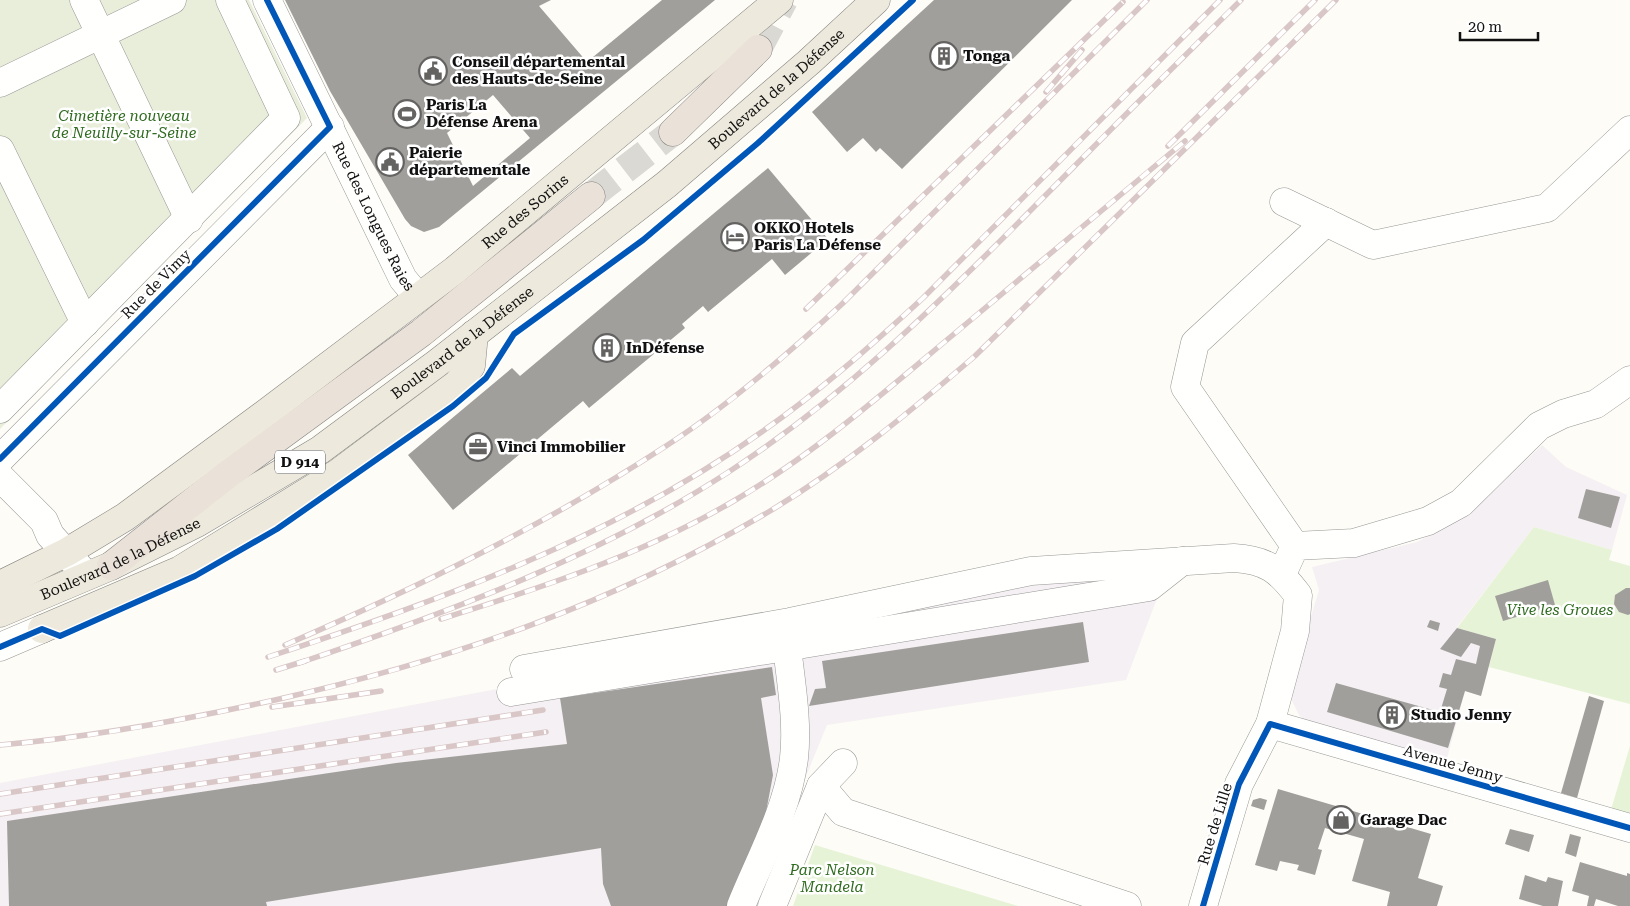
<svg xmlns="http://www.w3.org/2000/svg" width="1630" height="906" font-family="'Roboto Serif',serif">
  <style>
    .industrial { fill: #f5f0f3 }
    .green { fill: #e7f3d7 }
    .cemetery { fill: #e9eedb }
    .building { fill: #a19f9c; fill-rule: evenodd }
    .lines { fill: none; stroke-linecap: round; stroke-linejoin: round }
    .highway-tunnel { stroke: #dad9d4; stroke-width: 28; stroke-dasharray: 28 14; stroke-linecap: butt }
    .minor-casing { stroke: #979795; stroke-width: 29 }
    .major-casing { stroke: #858482; stroke-width: 29 }
    .highway-casing { stroke: #858482; stroke-width: 29 }
    .minor { stroke: #fffffe; stroke-width: 28 }
    .major { stroke: #ede9dc; stroke-width: 28 }
    .highway { stroke: #eae1d8; stroke-width: 28 }
    .rail-casing { stroke: #d9c6c7; stroke-width: 5.5 }
    .rail { stroke: #fff; stroke-width: 4; stroke-dasharray: 11; stroke-linecap: butt }
    .cycleway-casing { stroke: #fff; stroke-width: 9 }
    .cycleway { stroke: #0057b8; stroke-width: 6 }
    .labels { text-anchor: middle; stroke-width: 5; stroke-linejoin: round; paint-order: stroke }
    .shield { fill: #fff; stroke: #585858; stroke-width: 1 }
    .shield-label { font-size: 14px; font-weight: bold; fill: #111 }
    .poi-label { font-size: 15px; font-weight: bold; fill: #111; stroke: #fff; text-anchor: start }
    .street-label { font-size: 15px; fill: #111; stroke: #fff }
    .park-label { font-size: 15px; font-style: italic; fill: #2f6b1f; stroke: #fff }
  </style>
  <rect width="100%" height="100%" fill="#fdfcf7"/>
  <g class="industrial">
    <path d="M 1542,445 L 1566,467 L 1627,495 L 1612,550 L 1534,527 L 1457,627 L 1496,639 L 1481,696 L 1465,691 L 1445,766 L 1307,723 L 1299,715 L 1292,701 L 1291,691 L 1299,656 L 1319,590 L 1312,567 L 1417,542 L 1469,515 Z"/>
    <path d="M 1141,576 L 1158,596 L 1126,680 L 827,725 L 753,906 L 0,906 L 0,783 L 549,679 L 1033,583 Z"/>
  </g>
  <g class="green">
    <path d="M 1534,527 L 1612,550 L 1609,560 L 1630,566 L 1630,704 L 1489,667 L 1496,639 L 1457,628 Z"/>
    <path d="M 1630,746 L 1630,818 L 1610,813 Z"/>
    <path d="M 815,845 L 1018,906 L 793,906 Z"/>
  </g>
  <path class="cemetery" d="M 0,0 L 249,0 L 307,118 L 0,429 Z"/>
  <g class="building">
    <path d="M 285,0 L 551,0 L 539,6 L 587,62 L 662,0 L 715,0 L 439,227 L 424,232 L 411,226 L 405,219 L 330,91 ZM 493,95 L 530,138 L 473,186 L 447,133 Z"/>
    <path d="M 934,0 L 1072,0 L 902,169 L 880,148 L 876,152 L 863,138 L 847,152 L 812,112 Z"/>
    <path d="M 768,168 L 828,239 L 785,275 L 772,259 L 708,312 L 703,306 L 682,324 L 685,328 L 589,408 L 583,401 L 453,510 L 408,455 L 512,368 L 520,376 Z"/>
    <path d="M 1586,489 L 1620,497 L 1611,528 L 1578,518 Z"/>
    <path d="M 1548,580 L 1555,605 L 1503,621 L 1495,596 Z"/>
    <path d="M 1626,588 L 1630,588 L 1630,614 L 1628,615 L 1619,612 L 1614,604 L 1615,595 Z"/>
    <path d="M 1430,620 L 1440,623 L 1438,631 L 1427,627 Z"/>
    <path d="M 1083,622 L 1089,662 L 809,706 L 815,689 L 826,688 L 822,661 Z"/>
    <path d="M 1457,628 L 1496,639 L 1481,696 L 1465,691 L 1448,748 L 1327,712 L 1336,683 L 1440,712 L 1447,689 L 1439,687 L 1443,673 L 1451,675 L 1456,659 L 1476,664 L 1480,646 L 1471,643 L 1461,657 L 1440,649 Z"/>
    <path d="M 772,667 L 776,695 L 761,698 L 773,775 L 763,828 L 727,906 L 611,906 L 603,884 L 601,848 L 266,902 L 267,906 L 9,906 L 7,821 L 396,763 L 567,744 L 560,698 Z"/>
    <path d="M 1589,696 L 1604,701 L 1577,798 L 1561,793 Z"/>
    <path d="M 1278,789 L 1431,834 L 1418,878 L 1443,886 L 1437,906 L 1387,906 L 1390,892 L 1352,881 L 1364,839 L 1325,828 L 1318,849 L 1322,850 L 1315,875 L 1297,870 L 1299,865 L 1280,861 L 1277,871 L 1255,865 Z"/>
    <path d="M 1260,798 L 1267,800 L 1264,810 L 1251,806 L 1253,800 Z"/>
    <path d="M 1510,829 L 1534,835 L 1529,852 L 1505,844 Z"/>
    <path d="M 1570,834 L 1581,837 L 1576,857 L 1565,853 Z"/>
    <path d="M 1580,862 L 1627,876 L 1627,873 L 1630,874 L 1630,906 L 1618,906 L 1596,899 L 1594,906 L 1587,906 L 1589,896 L 1572,891 Z"/>
    <path d="M 1525,875 L 1546,882 L 1548,877 L 1563,881 L 1558,906 L 1543,906 L 1519,899 Z"/>
  </g>
  <g class="lines">
    <g class="highway-tunnel">
      <path d="M 758,49 L 784,0"/>
      <path d="M 591,196 L 673,132"/>
    </g>
    <defs>
      <g id="minor">
        <path d="M 84,0 L 189,219"/>
        <path id="s1" d="M 267,0 L 403,279 L 418,297"/>
        <path d="M 0,83 L 172,0"/>
        <path d="M 0,150 L 85,323"/>
        <path d="M 1284,202 L 1373,245 L 1547,208 L 1630,130"/>
        <path d="M 0,409 L 286,118 L 230,0"/>
        <path d="M 0,459 L 330,127"/>
        <path d="M 0,477 L 44,521 L 50,535 L 86,575"/>
        <path d="M 1295,546 L 1185,387 L 1195,343 L 1326,222"/>
        <path d="M 1282,574 L 1295,546 L 1354,543 L 1428,521 L 1461,503 L 1539,426 L 1563,414 L 1596,404 L 1630,380"/>
        <path d="M 0,647 L 42,629"/>
        <path d="M 524,669 L 790,622 L 1031,571 L 1234,558 C 1267,560 1279,570 1298,595 L 1295,631 L 1270,724 L 1239,784 L 1203,906"/>
        <path d="M 511,692 L 1149,587 L 1182,561"/>
        <path d="M 1270,724 L 1630,828"/>
        <path d="M 821,786 L 843,812 L 1127,906"/>
        <path d="M 741,906 C 760,859 788,809 794,758 C 798,722 791,683 787,647"/>
        <path d="M 772,906 L 821,786 L 843,763"/>
      </g>
      <g id="major">
        <path id="s2" d="M 0,585 L 67,552 L 125,517 L 266,413 L 455,270 L 779,0"/>
        <path id="s3" d="M 0,613 L 111,566 L 197,523 L 320,450 L 436,364 L 667,184 L 809,62 L 876,0"/>
        <path d="M 42,629 L 180,570 L 338,473 L 457,384 L 471,366 L 474,334"/>
      </g>
      <g id="highway">
        <path d="M 673,132 L 758,49"/>
        <path d="M 111,566 L 227,475 L 421,333 L 591,196"/>
      </g>
    </defs>
    <use href="#minor" class="minor-casing"/>
    <use href="#major" class="major-casing"/>
    <use href="#highway" class="highway-casing"/>
    <use href="#minor" class="minor"/>
    <use href="#major" class="major"/>
    <use href="#highway" class="highway"/>
    <defs>
      <g id="rail">
        <path d="M 1046,92 L 1082,50"/>
        <path d="M 1168,146 L 1315,0"/>
        <path d="M 806,309 L 1123,2"/>
        <path d="M 441,619 C 541,588 641,555 732,502 C 813,455 883,393 954,334 C 1031,270 1108,205 1185,141"/>
        <path d="M 285,645 C 417,588 545,525 666,446 C 729,405 787,355 842,304 L 1147,0"/>
        <path d="M 268,657 C 440,601 614,537 763,431 C 820,391 872,345 923,298 L 1220,0"/>
        <path d="M 299,663 C 446,613 596,558 727,473 C 840,400 935,307 1029,212 C 1099,141 1170,70 1241,0"/>
        <path d="M 276,670 L 305,661"/>
        <path d="M 272,707 L 381,691"/>
        <path d="M 0,745 C 93,737 184,720 275,700 C 452,660 613,604 770,511 C 843,467 910,412 975,356 L 1336,0"/>
        <path d="M 0,794 L 543,710"/>
        <path d="M 0,814 L 546,732"/>
      </g>
    </defs>
    <use href="#rail" class="rail-casing"/>
    <use href="#rail" class="rail"/>
    <defs>
      <g id="cycleway">
        <path d="M 0,459 L 330,127 L 267,0"/>
        <path d="M 0,647 L 42,629 L 60,636 L 195,576 L 277,529 L 453,406 L 486,378 L 514,334 L 643,240 L 758,143 L 913,0"/>
        <path d="M 1203,906 L 1239,784 L 1270,724 L 1630,828"/>
      </g>
    </defs>
    <use href="#cycleway" class="cycleway-casing"/>
    <use href="#cycleway" class="cycleway"/>
  </g>
  <defs>
    <symbol id="building-ring" viewBox="-11 -11 22 22"><circle r="9.5" fill="#fff" stroke="#646362" stroke-width="1.5"/><path d="M-4-6H4V6H1V3H-1V6H-4ZM-2.5-4.3h1.7v1.8h-1.7ZM.8-4.3h1.7v1.8H.8ZM-2.5-1h1.7V.8h-1.7ZM.8-1h1.7V.8H.8Z" fill="#646362"/></symbol>
    <symbol id="civic-ring" viewBox="-11 -11 22 22"><circle r="9.5" fill="#fff" stroke="#646362" stroke-width="1.5"/><path d="M-.6-6.5H3V-4.5H.6V-3L4-1V1h2V6H-6V1h2V-1L-.6-3ZM-1.2 2.5V6h2.4V2.5Z" fill="#646362"/></symbol>
    <symbol id="stadium-ring" viewBox="-11 -11 22 22"><circle r="9.5" fill="#fff" stroke="#646362" stroke-width="1.5"/><path d="M0-5a6.5 5 0 1 0 0 10a6.5 5 0 1 0 0-10ZM-3.5-1.8h7v3.6h-7Z" fill="#646362"/></symbol>
    <symbol id="hotel-ring" viewBox="-11 -11 22 22"><circle r="9.5" fill="#fff" stroke="#646362" stroke-width="1.5"/><path d="M-6-4.5h1.5V1H6V5H4.5V3h-9V5H-6ZM-4 0a1.8 1.8 0 1 1 3.6 0ZM.5 0V-2.5h3Q6-2.5 6 0Z" fill="#646362"/></symbol>
    <symbol id="office-ring" viewBox="-11 -11 22 22"><circle r="9.5" fill="#fff" stroke="#646362" stroke-width="1.5"/><path d="M-6-3h4V-5.5h4V-3h4V5H-6ZM-1-4.5V-3h2v-1.5ZM-6 0V1H6V0Z" fill="#646362"/></symbol>
    <symbol id="shop-ring" viewBox="-11 -11 22 22"><circle r="9.5" fill="#fff" stroke="#646362" stroke-width="1.5"/><path d="M-5-2.5h2.3a2.7 3.5 0 0 1 5.4 0H5L5.5 6h-11ZM-1.5-2.5h3a1.5 2.3 0 0 0-3 0Z" fill="#646362"/></symbol>
  </defs>
  <g fill-rule="evenodd">
    <use href="#building-ring" x="928" y="40" width="32" height="32"/>
    <use href="#civic-ring" x="417" y="55" width="32" height="32"/>
    <use href="#stadium-ring" x="391" y="98" width="32" height="32"/>
    <use href="#civic-ring" x="374" y="146" width="32" height="32"/>
    <use href="#hotel-ring" x="719" y="221" width="32" height="32"/>
    <use href="#building-ring" x="591" y="332" width="32" height="32"/>
    <use href="#office-ring" x="462" y="431" width="32" height="32"/>
    <use href="#building-ring" x="1376" y="699" width="32" height="32"/>
    <use href="#shop-ring" x="1325" y="804" width="32" height="32"/>
  </g>
  <g class="labels">
    <rect class="shield" x="275" y="450.5" width="50" height="23" rx="4"/>
    <g class="shield-label">
      <text x="300" y="467">D 914</text>
    </g>
    <g class="poi-label">
      <text x="963" y="61">Tonga</text>
      <text x="452" y="67">Conseil départemental<tspan x="452" dy="17">des Hauts-de-Seine</tspan></text>
      <text x="426" y="110">Paris La<tspan x="426" dy="17">Défense Arena</tspan></text>
      <text x="409" y="158">Paierie<tspan x="409" dy="17">départementale</tspan></text>
      <text x="754" y="233">OKKO Hotels<tspan x="754" dy="17">Paris La Défense</tspan></text>
      <text x="626" y="353">InDéfense</text>
      <text x="497" y="452">Vinci Immobilier</text>
      <text x="1411" y="720">Studio Jenny</text>
      <text x="1360" y="825">Garage Dac</text>
    </g>
    <g class="street-label">
      <text dy="5" stroke="none"><textPath href="#s3" startOffset="942">Boulevard de la Défense</textPath></text>
      <text dy="5" stroke="none"><textPath href="#s2" startOffset="646">Rue des Sorins</textPath></text>
      <text dy="5" stroke="none"><textPath href="#s1" startOffset="241">Rue des Longues Raies</textPath></text>
      <text transform="translate(156 284) rotate(-45)" y="5">Rue de Vimy</text>
      <text dy="5" stroke="none"><textPath href="#s3" startOffset="538">Boulevard de la Défense</textPath></text>
      <text dy="5" stroke="none"><textPath href="#s3" startOffset="132">Boulevard de la Défense</textPath></text>
      <text transform="translate(1453 764) rotate(16)" y="5">Avenue Jenny</text>
      <text transform="translate(1215 824) rotate(-73)" y="5">Rue de Lille</text>
    </g>
    <g class="park-label">
      <text x="124" y="121">Cimetière nouveau<tspan x="124" dy="17">de Neuilly-sur-Seine</tspan></text>
      <text x="1560" y="615">Vive les Groues</text>
      <text x="832" y="875">Parc Nelson<tspan x="832" dy="17">Mandela</tspan></text>
    </g>
  </g>
  <path d="M1460 32v8h78v-8" fill="none" stroke="#111111" stroke-width="2.5"/>
  <text x="1468" y="32" font-size="15" fill="#111111" stroke="#ffffff" stroke-width="4" paint-order="stroke">20 m</text>
</svg>
